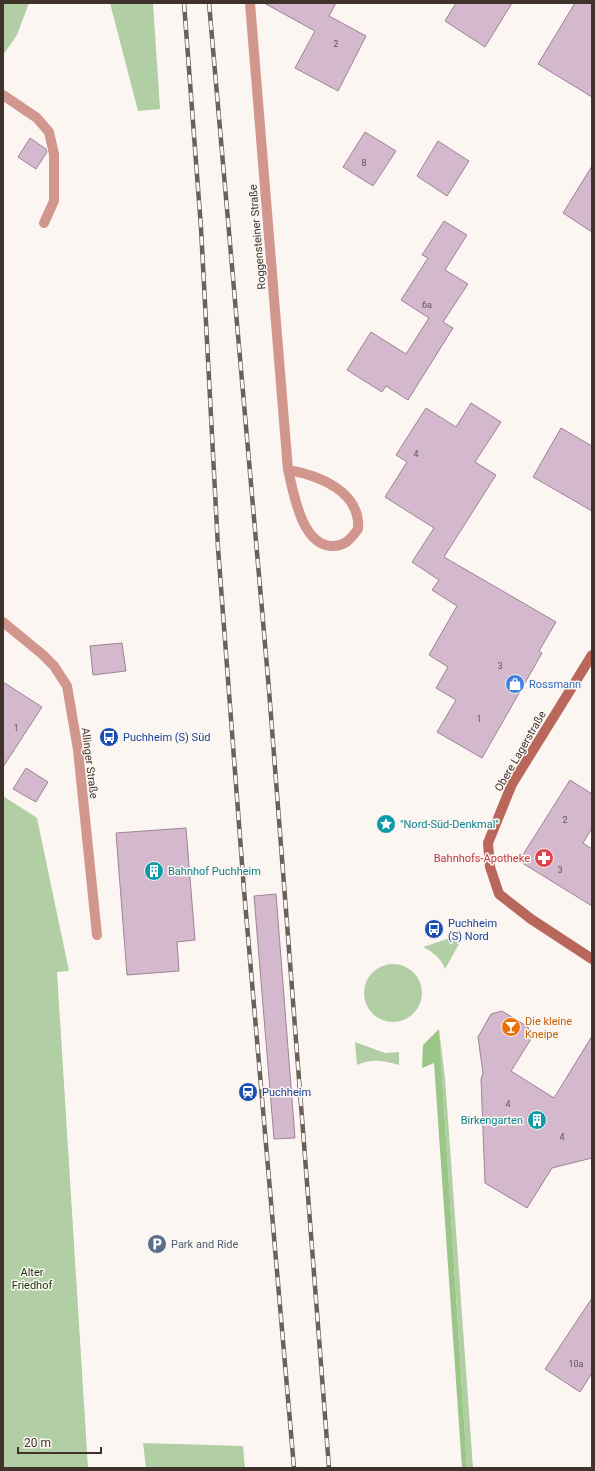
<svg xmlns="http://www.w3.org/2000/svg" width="595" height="1471" font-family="Roboto,sans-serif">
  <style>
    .green { fill: #b2cea5 }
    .forest { fill: #9ac687 }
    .building { fill: #d4b8cd; stroke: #9e8397 }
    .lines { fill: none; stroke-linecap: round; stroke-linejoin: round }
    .street { stroke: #d1978e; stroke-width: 10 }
    .secondary { stroke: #b9675b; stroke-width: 10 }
    .rail-casing { stroke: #6b615b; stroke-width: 4.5 }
    .rail { stroke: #fcf6f2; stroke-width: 3; stroke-dasharray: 9; stroke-linecap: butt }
    .labels { text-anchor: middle; stroke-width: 3; stroke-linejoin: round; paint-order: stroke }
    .number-label { font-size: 9px; fill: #645454 }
    .street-label { font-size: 11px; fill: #3f332c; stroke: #fcf6f2 }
    .shop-label { font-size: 11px; fill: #366cbe; stroke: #fcf6f2; text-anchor: start }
    .transit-label { font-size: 11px; fill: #164399; stroke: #fcf6f2; text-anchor: start }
    .culture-label { font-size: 11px; fill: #0d838f; stroke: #fcf6f2; text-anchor: start }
    .health-label { font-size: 11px; fill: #be3a42; stroke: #fcf6f2; text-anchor: end }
    .food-label { font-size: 11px; fill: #c56008; stroke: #fcf6f2; text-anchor: start }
    .service-label { font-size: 11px; fill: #4e5e75; stroke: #fcf6f2; text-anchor: start }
    .park-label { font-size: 11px; fill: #183407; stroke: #fcf6f2 }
  </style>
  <rect width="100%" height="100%" fill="#fcf6f2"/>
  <g class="green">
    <path d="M 3,3 L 29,3 L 17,35 L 3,55 Z"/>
    <path d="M 110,3 L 153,3 L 160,109 L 138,111 Z"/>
    <path d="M 3,796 L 37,818 L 69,971 L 57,972 L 88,1468 L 3,1468 Z"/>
    <path d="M 453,937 L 459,938 L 459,944 L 445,969 C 441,958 433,952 423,947 Z"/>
    <circle cx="393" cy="993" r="29"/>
    <path d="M 439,1029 L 445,1078 L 473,1468 L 467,1468 Z"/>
    <path d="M 355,1042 L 385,1053 L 399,1052 L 399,1065 C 384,1061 372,1058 357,1065 Z"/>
    <path d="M 143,1443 L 243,1446 L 245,1468 L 146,1468 Z"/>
  </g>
  <path class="forest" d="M 439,1029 L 467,1468 L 462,1468 L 434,1063 L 422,1068 L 423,1045 Z"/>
  <g class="building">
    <path d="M 264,3 L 336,3 L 329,16 L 366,36 L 338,91 L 295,68 L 315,31 Z"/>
    <path d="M 456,3 L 512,3 L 485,47 L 445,21 Z"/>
    <path d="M 575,3 L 592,3 L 592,97 L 538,64 Z"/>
    <path d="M 365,132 L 396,151 L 373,186 L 343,167 Z"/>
    <path d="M 30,138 L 46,149 L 47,152 L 36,169 L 18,157 Z"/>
    <path d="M 438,141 L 469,161 L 447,196 L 417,176 Z"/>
    <path d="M 592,166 L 592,232 L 563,213 Z"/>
    <path d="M 444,221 L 467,235 L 445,270 L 468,284 L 443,322 L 453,328 L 408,400 L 386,386 L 382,392 L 347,370 L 371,332 L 406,354 L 429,318 L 401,300 L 428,258 L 422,255 Z"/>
    <path d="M 471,403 L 501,422 L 475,462 L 496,475 L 444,557 L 556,622 L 539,651 L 542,653 L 482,758 L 437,732 L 456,700 L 436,688 L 448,667 L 429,655 L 457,606 L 432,590 L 439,580 L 412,562 L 434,528 L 385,497 L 407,462 L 396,455 L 426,408 L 456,427 Z"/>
    <path d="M 561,428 L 592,446 L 592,511 L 533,477 Z"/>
    <path d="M 122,643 L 126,671 L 93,675 L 90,646 Z"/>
    <path d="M 3,682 L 42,707 L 3,767 Z"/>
    <path d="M 26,768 L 48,782 L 36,802 L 13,789 Z"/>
    <path d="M 570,780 L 592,794 L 592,828 L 583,843 L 592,849 L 592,906 L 519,861 Z"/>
    <path d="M 186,828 L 195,940 L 177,942 L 179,971 L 127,975 L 116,833 Z"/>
    <path d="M 276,894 L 295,1138 L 274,1139 L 254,896 Z"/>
    <path d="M 502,1011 L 528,1027 L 531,1039 L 511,1071 L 554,1098 L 592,1036 L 592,1158 L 552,1168 L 527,1208 L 485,1183 L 481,1079 L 483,1073 L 478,1037 L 491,1014 Z"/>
    <path d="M 592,1298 L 592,1373 L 580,1392 L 545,1369 Z"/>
  </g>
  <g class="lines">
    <g class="street">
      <path d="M 250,3 L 288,470 C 294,493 301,544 331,546 C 344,547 351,539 358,529 C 361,491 318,475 288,470"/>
      <path d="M 3,95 L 37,118 L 49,132 L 54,154 L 54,201 L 44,223"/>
      <path d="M 3,622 L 42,654 L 54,666 L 67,686 L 78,750 L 97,935"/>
    </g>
    <path class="secondary" d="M 592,655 L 512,784 L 488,843 L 490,867 L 499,894 L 531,919 L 592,959"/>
    <defs>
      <g id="rail">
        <path d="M 184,3 L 201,228 L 218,548 L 244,890 L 294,1468"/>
        <path d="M 209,3 L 269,690 L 329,1468"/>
      </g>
    </defs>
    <use href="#rail" class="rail-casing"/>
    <use href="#rail" class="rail"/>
  </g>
  <defs>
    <symbol id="shop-disc" viewBox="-11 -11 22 22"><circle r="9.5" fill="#3f7fe0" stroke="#fcf6f2"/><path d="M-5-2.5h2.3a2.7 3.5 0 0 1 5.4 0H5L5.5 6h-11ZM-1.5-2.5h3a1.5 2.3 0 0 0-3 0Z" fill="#fff"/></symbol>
    <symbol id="bus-disc" viewBox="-11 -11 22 22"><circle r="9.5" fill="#1a4fb4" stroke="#fcf6f2"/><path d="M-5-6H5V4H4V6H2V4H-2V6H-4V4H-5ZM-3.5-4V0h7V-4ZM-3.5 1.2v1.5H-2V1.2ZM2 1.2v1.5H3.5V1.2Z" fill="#fff"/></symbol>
    <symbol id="sight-disc" viewBox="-11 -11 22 22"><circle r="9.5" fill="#0f9aa8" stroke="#fcf6f2"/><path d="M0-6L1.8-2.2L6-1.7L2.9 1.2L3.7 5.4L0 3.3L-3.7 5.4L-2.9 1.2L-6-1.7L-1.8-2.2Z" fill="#fff"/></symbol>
    <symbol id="pharmacy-disc" viewBox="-11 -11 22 22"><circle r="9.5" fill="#e0444e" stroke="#fcf6f2"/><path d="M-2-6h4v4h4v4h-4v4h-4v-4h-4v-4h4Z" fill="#fff"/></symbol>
    <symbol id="building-disc" viewBox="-11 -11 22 22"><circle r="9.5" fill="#0f9aa8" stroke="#fcf6f2"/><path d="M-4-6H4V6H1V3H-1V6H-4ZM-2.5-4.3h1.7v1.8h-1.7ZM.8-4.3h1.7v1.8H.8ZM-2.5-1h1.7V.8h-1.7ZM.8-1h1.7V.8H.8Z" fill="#fff"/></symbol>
    <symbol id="bar-disc" viewBox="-11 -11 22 22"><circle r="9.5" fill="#e8710a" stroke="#fcf6f2"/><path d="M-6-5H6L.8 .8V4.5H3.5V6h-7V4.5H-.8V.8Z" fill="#fff"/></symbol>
    <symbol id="station-disc" viewBox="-11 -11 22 22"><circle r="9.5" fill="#1a4fb4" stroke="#fcf6f2"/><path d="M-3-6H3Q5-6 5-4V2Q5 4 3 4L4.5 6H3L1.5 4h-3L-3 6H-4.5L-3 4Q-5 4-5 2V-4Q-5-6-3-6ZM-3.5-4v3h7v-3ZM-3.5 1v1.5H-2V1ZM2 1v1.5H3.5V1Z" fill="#fff"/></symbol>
    <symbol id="parking-disc" viewBox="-11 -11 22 22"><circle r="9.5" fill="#5c6f8a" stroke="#fcf6f2"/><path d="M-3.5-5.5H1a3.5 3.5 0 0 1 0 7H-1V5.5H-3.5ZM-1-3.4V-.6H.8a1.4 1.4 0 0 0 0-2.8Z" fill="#fff"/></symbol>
  </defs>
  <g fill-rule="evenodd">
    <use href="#shop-disc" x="504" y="673" width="22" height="22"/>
    <use href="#bus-disc" x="98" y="726" width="22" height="22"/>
    <use href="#sight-disc" x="375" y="813" width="22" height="22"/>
    <use href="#pharmacy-disc" x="533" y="847" width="22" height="22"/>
    <use href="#building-disc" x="143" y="860" width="22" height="22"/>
    <use href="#bus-disc" x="423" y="918" width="22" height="22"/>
    <use href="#bar-disc" x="500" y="1016" width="22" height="22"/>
    <use href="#station-disc" x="237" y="1081" width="22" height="22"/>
    <use href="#building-disc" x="526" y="1109" width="22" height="22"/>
    <use href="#parking-disc" x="146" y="1233" width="22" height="22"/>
  </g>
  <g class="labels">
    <g class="number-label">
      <text x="336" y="47">2</text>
      <text x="364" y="166">8</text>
      <text x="427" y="308">6a</text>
      <text x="416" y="457">4</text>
      <text x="500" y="669">3</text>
      <text x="479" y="722">1</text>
      <text x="16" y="731">1</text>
      <text x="565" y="823">2</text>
      <text x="560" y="873">3</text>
      <text x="508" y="1107">4</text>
      <text x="562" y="1140">4</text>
      <text x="576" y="1367">10a</text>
    </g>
    <g class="street-label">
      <text transform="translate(257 237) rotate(-95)" y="4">Roggensteiner Straße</text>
      <text transform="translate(520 751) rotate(-60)" y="4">Obere Lagerstraße</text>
      <text transform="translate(90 763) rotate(83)" y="4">Allinger Straße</text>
    </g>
    <g class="shop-label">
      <text x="529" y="688">Rossmann</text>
    </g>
    <g class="transit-label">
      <text x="123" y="741">Puchheim (S) Süd</text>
      <text x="448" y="927">Puchheim<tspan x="448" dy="13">(S) Nord</tspan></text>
      <text x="262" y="1096">Puchheim</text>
    </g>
    <g class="culture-label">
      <text x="400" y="828">"Nord-Süd-Denkmal"</text>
      <text x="168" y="875">Bahnhof Puchheim</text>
      <text x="523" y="1124" text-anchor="end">Birkengarten</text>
    </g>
    <g class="health-label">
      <text x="530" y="862">Bahnhofs-Apotheke</text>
    </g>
    <g class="food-label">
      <text x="525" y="1025">Die kleine<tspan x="525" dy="13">Kneipe</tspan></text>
    </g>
    <g class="service-label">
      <text x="171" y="1248">Park and Ride</text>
    </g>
    <g class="park-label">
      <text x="32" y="1276">Alter<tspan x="32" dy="13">Friedhof</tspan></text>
    </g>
  </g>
  <rect width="595" height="1471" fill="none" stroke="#3f332c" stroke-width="8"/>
  <path d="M18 1447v6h83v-6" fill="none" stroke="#3f332c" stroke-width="2"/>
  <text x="24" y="1447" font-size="12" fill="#3f332c" stroke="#fcf6f2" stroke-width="3" paint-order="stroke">20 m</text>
</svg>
